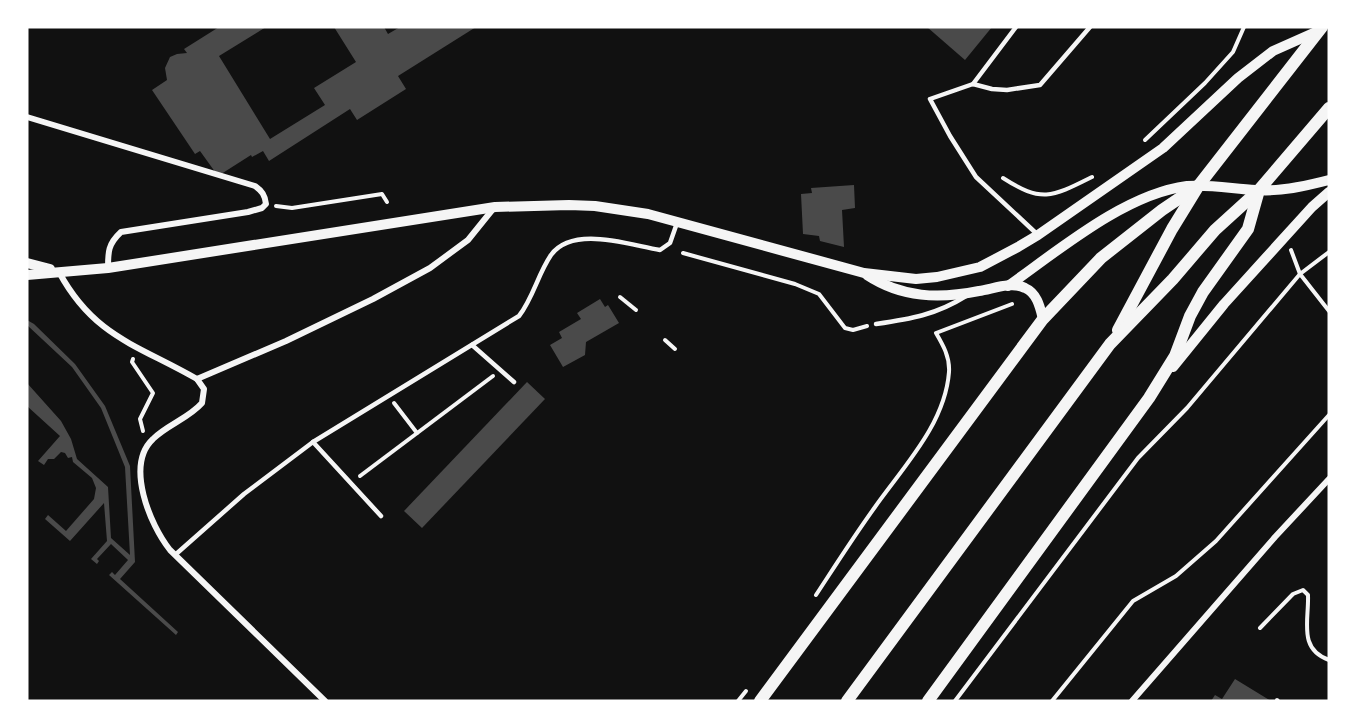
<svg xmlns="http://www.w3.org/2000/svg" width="1356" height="728" font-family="'Work Sans',sans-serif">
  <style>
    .building { fill: #4a4a4a }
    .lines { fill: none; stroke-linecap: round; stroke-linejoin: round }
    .path { stroke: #f5f5f5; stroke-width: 4 }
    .service { stroke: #f5f5f5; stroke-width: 4.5 }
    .minor { stroke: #f5f5f5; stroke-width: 6 }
    .tertiary { stroke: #f5f5f5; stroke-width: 10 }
    .secondary { stroke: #f5f5f5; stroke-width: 12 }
  </style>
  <rect width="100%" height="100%" fill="#111"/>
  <g class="building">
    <path d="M 219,27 L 266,27 L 219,56 L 270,139 L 325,105 L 314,88 L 356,62 L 334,27 L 384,27 L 388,34 L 400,27 L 476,27 L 398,76 L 406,89 L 357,120 L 350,109 L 269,161 L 263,151 L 252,157 L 251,155 L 218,176 L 200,151 L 195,154 L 152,90 L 167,80 L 165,68 L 170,57 L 177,54 L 187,53 L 184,49 Z"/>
    <path d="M 927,27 L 992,27 L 965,60 Z"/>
    <path d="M 854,185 L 855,208 L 842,210 L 844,247 L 820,241 L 819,236 L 803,234 L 801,194 L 812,193 L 811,188 Z"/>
    <path d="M 600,299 L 605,307 L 608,305 L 619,323 L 586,342 L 585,355 L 563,367 L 550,345 L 562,338 L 559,332 L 581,319 L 577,313 Z"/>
    <path d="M 27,320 L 34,324 L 75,364 L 105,406 L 130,466 L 135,562 L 120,579 L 178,632 L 176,635 L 109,575 L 112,572 L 115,575 L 128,560 L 111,544 L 97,559 L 99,561 L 97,564 L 91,559 L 107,541 L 104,503 L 70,541 L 45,519 L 48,515 L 66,531 L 94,499 L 96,488 L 92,478 L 73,462 L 72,457 L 68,458 L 65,453 L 61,452 L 54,459 L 48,459 L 44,465 L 38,461 L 60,436 L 27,406 L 27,383 L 61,421 L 71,439 L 77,459 L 108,487 L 111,538 L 130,555 L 125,467 L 101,408 L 72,367 L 27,325 Z"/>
    <path d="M 527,382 L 545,399 L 422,528 L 404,511 Z"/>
    <path d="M 1235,679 L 1271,701 L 1211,701 L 1215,695 L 1222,699 Z"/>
  </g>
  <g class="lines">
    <g class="path">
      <path d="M 1145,140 L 1205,83 L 1233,52 L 1244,27"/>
      <path d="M 1003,178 C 1042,203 1052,197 1092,177"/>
      <path d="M 276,206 L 292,208 L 382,194 L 387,202"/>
      <path d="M 1291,250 L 1300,274 L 1329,311"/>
      <path d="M 683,253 L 795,284 L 819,294 L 845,328 L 853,330 L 867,326"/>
      <path d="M 620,297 L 636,310"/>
      <path d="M 665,340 L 675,349"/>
      <path d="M 133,359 L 132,362 L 153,393 L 140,419 L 143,431"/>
      <path d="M 394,403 L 417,433"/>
      <path d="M 360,476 L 493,376"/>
      <path d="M 816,595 C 835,566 854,536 875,507 C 904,466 945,424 949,372 C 950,357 943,345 936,333 L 1012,304"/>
      <path d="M 1260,628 L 1293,594 L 1303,590 L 1308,595 C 1309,621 1298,649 1329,660"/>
      <path d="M 1277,700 L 1278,701"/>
      <path d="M 738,701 L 746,691"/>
      <path d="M 955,701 L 1138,458 L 1187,408 L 1300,274 L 1329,252"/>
      <path d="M 1052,701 L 1133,601 L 1176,576 L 1216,541 L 1329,415"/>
    </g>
    <g class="service">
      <path d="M 973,84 L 1016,27"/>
      <path d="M 1038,235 L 976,177 L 950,136 L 930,99 L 973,84 L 992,89 L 1007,90 L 1040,85 L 1090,27"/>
      <path d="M 876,324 C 910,319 936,315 966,296"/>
      <path d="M 472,345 L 514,382"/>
      <path d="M 313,442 L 381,516"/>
      <path d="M 175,555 L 244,494 L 313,442 L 519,316 C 533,298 538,274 551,255 C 573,225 629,245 660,250 L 670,243 L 677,223"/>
    </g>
    <g class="minor">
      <path d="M 27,117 L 255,186 C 262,191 265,195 266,204 L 262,208 L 248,212 L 121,232 C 108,244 108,252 108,268"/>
      <path d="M 59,272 C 94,337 138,345 197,379 L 286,341 L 373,299 L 430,268 L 468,240 L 493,209"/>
      <path d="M 197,379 L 204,389 L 202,403 C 189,418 167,425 153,439 C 125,465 150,525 170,550 L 325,701"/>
      <path d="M 1132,701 L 1275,537 L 1329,479"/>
    </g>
    <g class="tertiary">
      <path d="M 27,263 L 50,269"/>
      <path d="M 27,275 L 108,268 L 495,207 L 569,205 L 595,206 L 648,214 L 864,273 L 916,279 L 937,277 L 980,267 L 1018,247 L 1038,235 L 1163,148 L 1238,78 L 1273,51 L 1318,31"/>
      <path d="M 867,275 C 902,298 939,299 979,291 C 993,289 1012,281 1025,288 C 1037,293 1040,307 1043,319"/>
      <path d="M 1008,286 C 1059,250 1125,194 1187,186 C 1210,184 1234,189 1256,190 C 1280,192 1306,186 1329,180"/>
      <path d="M 1173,367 L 1224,304 L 1312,207 L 1329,192"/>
    </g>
    <g class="secondary">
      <path d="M 1118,330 L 1172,229 L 1199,185 L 1322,27"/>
      <path d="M 760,701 L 1043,319 L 1101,258 L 1162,210 L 1199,185"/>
      <path d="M 847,701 L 1110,344 L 1173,279 L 1215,230 L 1259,190 L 1329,108"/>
      <path d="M 928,701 L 1149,398 L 1175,356 L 1190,316 L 1203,292 L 1248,229 L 1259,190"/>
    </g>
  </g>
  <rect width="1356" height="728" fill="none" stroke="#ffffff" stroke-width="57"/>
</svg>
